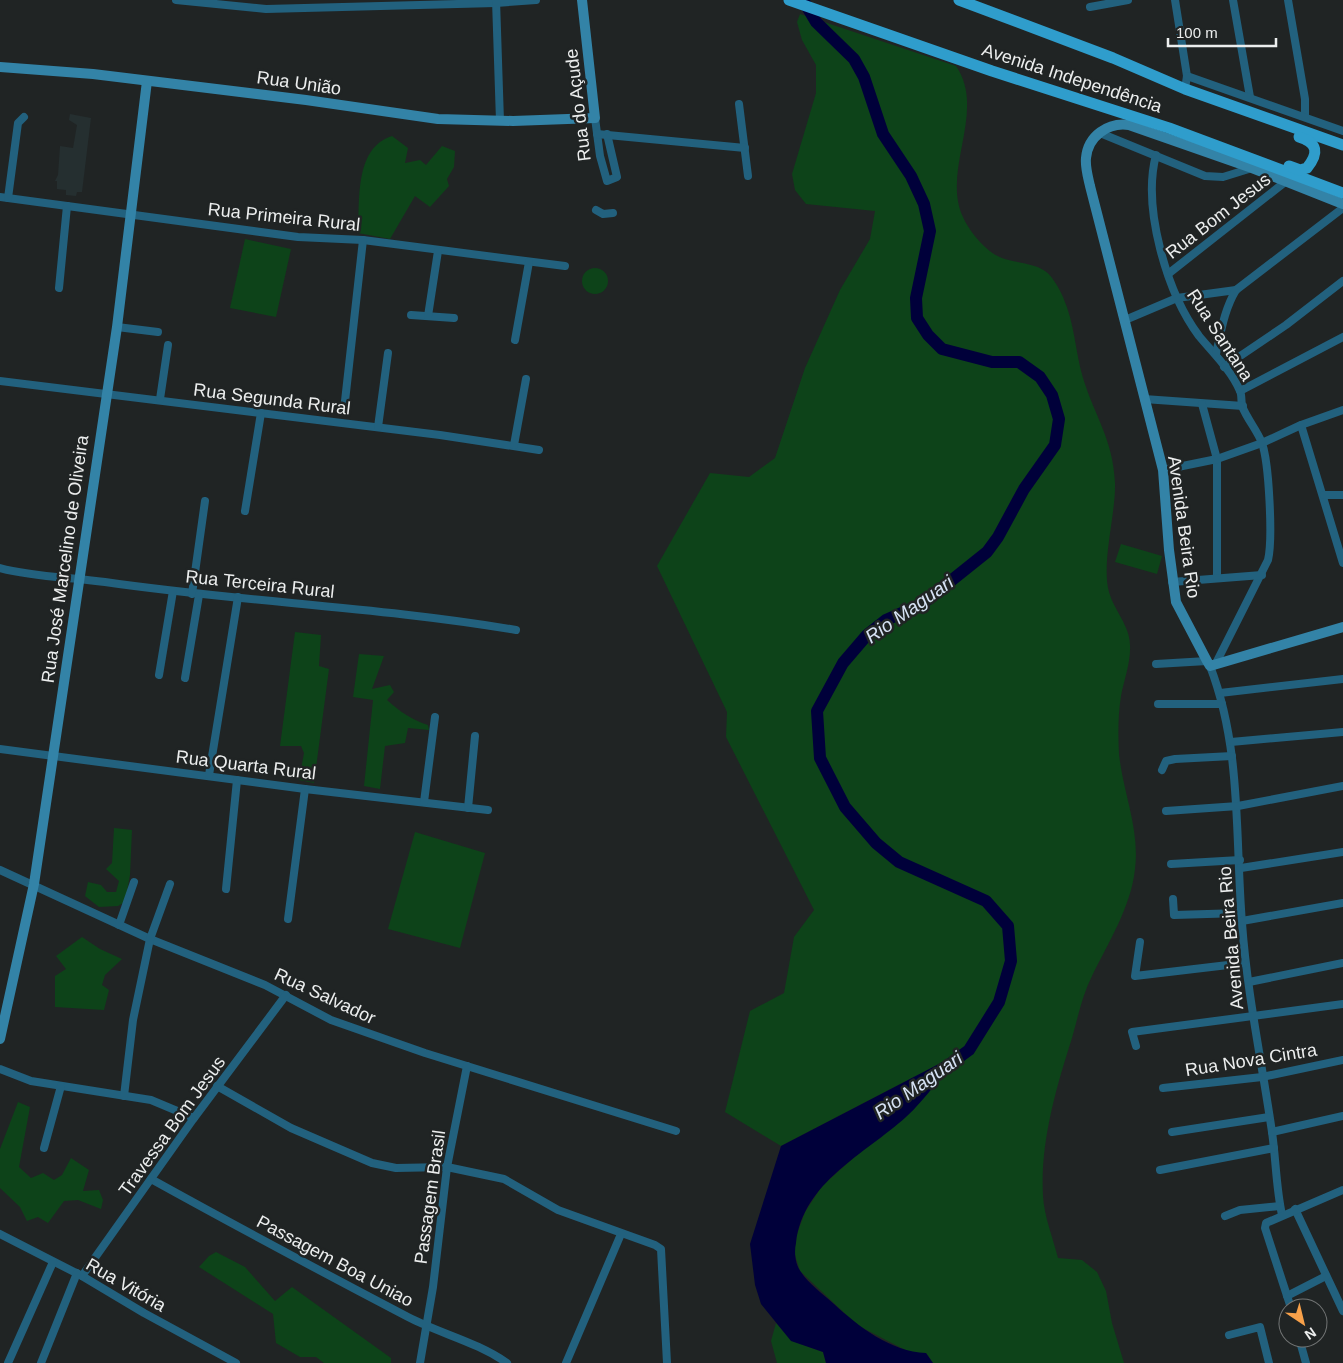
<svg xmlns="http://www.w3.org/2000/svg" width="1343" height="1363" font-family="Helvetica,sans-serif">
  <style>
    .built { fill: #252f30 }
    .green { fill: #0d4319 }
    .water { fill: #00003a }
    .lines { fill: none; stroke-linecap: round; stroke-linejoin: round }
    .river { stroke: #00003a; stroke-width: 12 }
    .street { stroke: #22617e; stroke-width: 8 }
    .secondary { stroke: #3383a7; stroke-width: 10 }
    .primary { stroke: #2f9dcc; stroke-width: 11 }
    .labels { text-anchor: middle; stroke-width: 5; stroke-linejoin: round; paint-order: stroke }
    .street-label { font-size: 18px; fill: #eceeee; stroke: #202424 }
    .water-label { font-size: 19px; font-style: italic; fill: #d7e3f5; stroke: #202424 }
  </style>
  <rect width="100%" height="100%" fill="#202424"/>
  <path class="built" d="M 70,114 L 91,118 L 82,192 L 77,192 L 76,196 L 66,195 L 66,190 L 57,189 L 57,181 L 55,181 L 58,175 L 60,146 L 73,148 L 77,125 L 69,120 Z"/>
  <g class="green">
    <path d="M 800,14 L 956,66 C 987,111 941,170 963,217 C 969,231 987,253 1002,258 C 1015,263 1034,263 1045,271 C 1052,275 1060,290 1063,297 C 1075,324 1075,351 1083,378 C 1095,417 1113,439 1115,483 C 1116,514 1101,563 1109,592 C 1114,610 1130,626 1130,645 C 1131,662 1124,680 1121,696 C 1118,715 1118,735 1119,754 C 1123,793 1140,829 1135,869 C 1131,907 1108,943 1092,976 C 1082,996 1078,1017 1072,1038 C 1056,1088 1040,1143 1043,1196 C 1044,1216 1053,1238 1058,1258 L 1082,1260 L 1097,1272 L 1106,1291 L 1112,1323 L 1124,1363 L 933,1363 L 926,1353 L 911,1353 L 857,1325 L 800,1271 L 794,1252 L 797,1234 L 805,1212 L 822,1186 L 859,1153 L 958,1054 L 781,1146 L 725,1112 L 750,1011 L 784,993 L 794,937 L 814,910 L 726,737 L 727,712 L 657,566 L 710,473 L 749,477 L 775,458 L 805,368 L 840,290 L 870,239 L 875,211 L 806,204 L 795,190 L 792,174 L 816,93 L 816,65 L 802,40 L 797,22 Z"/>
    <path d="M 392,136 L 408,148 L 405,163 L 420,160 L 426,165 L 442,146 L 455,151 L 454,167 L 447,179 L 449,186 L 430,207 L 415,196 L 390,239 L 358,233 C 360,201 354,148 392,136 Z"/>
    <path d="M 245,239 L 291,249 L 276,317 L 230,308 Z"/>
    <circle cx="595" cy="281" r="13"/>
    <path d="M 1121,544 L 1162,556 L 1157,574 L 1115,562 Z"/>
    <path d="M 295,632 L 321,635 L 319,666 L 329,669 L 314,783 L 299,780 L 304,753 L 301,746 L 280,746 Z"/>
    <path d="M 359,654 L 384,656 L 372,689 L 390,685 L 394,692 L 387,700 C 399,711 412,720 428,725 L 429,730 L 408,728 L 405,743 L 385,746 L 380,789 L 364,786 L 373,700 L 353,697 Z"/>
    <path d="M 114,828 L 132,830 L 130,875 L 125,902 L 118,906 L 99,907 L 85,896 L 88,882 L 101,885 L 107,892 L 116,892 L 119,881 L 106,869 L 112,863 Z"/>
    <path d="M 415,832 L 485,853 L 460,948 L 388,929 Z"/>
    <path d="M 82,937 L 100,949 L 122,959 L 105,975 L 102,985 L 109,990 L 104,1010 L 55,1007 L 55,976 L 66,969 L 56,956 Z"/>
    <path d="M 18,1102 L 30,1107 L 19,1167 L 31,1178 L 43,1173 L 54,1180 L 62,1175 L 71,1158 L 89,1170 L 83,1191 L 99,1190 L 103,1200 L 101,1209 L 78,1200 L 64,1201 L 48,1223 L 38,1217 L 27,1221 L 20,1207 L 0,1188 L 0,1149 Z"/>
    <path d="M 216,1252 L 245,1267 L 275,1301 L 292,1287 L 391,1358 L 391,1363 L 324,1363 L 316,1357 L 300,1357 L 276,1343 L 273,1314 L 199,1267 L 209,1256 Z"/>
    <path d="M 776,1323 L 791,1340 L 823,1352 L 826,1363 L 777,1363 L 771,1341 Z"/>
  </g>
  <path class="water" d="M 960,1053 C 942,1074 926,1099 906,1117 C 865,1154 803,1182 796,1243 C 794,1252 795,1264 801,1272 C 809,1284 823,1294 834,1304 C 858,1326 891,1352 926,1353 L 933,1363 L 826,1363 L 823,1352 L 791,1341 L 761,1304 L 755,1285 L 750,1244 L 781,1146 Z"/>
  <g class="lines">
    <path class="river" d="M 803,0 L 816,22 L 854,59 L 864,77 L 883,134 L 911,176 L 924,204 L 930,231 L 916,298 L 917,318 L 928,335 L 942,349 L 992,362 L 1019,362 L 1040,377 L 1052,395 L 1059,419 L 1055,445 L 1024,489 L 998,537 L 987,552 L 922,604 L 886,620 L 867,635 L 843,663 L 817,711 L 820,758 L 845,807 L 876,843 L 899,862 L 986,901 L 1008,926 L 1011,961 L 999,1002 L 969,1050 L 935,1075"/>
    <g class="street">
      <path d="M 176,0 L 266,9 L 496,3 L 536,0"/>
      <path d="M 496,0 L 500,121"/>
      <path d="M 1175,0 L 1187,76 L 1185,89"/>
      <path d="M 1233,0 L 1250,97"/>
      <path d="M 1288,0 L 1305,99 L 1305,116"/>
      <path d="M 1090,7 L 1128,0"/>
      <path d="M 1187,76 L 1343,131"/>
      <path d="M 739,104 L 748,176"/>
      <path d="M 595,118 L 600,156 L 607,181 L 617,177 L 607,134"/>
      <path d="M 1100,133 L 1205,176 L 1223,177 L 1252,168"/>
      <path d="M 597,134 L 745,148"/>
      <path d="M 1156,155 C 1142,208 1167,293 1199,336 C 1213,353 1231,370 1240,391 C 1242,395 1241,401 1242,406 C 1247,419 1257,430 1262,443 C 1269,463 1273,539 1268,560 L 1215,665"/>
      <path d="M 0,197 L 298,237 L 363,240 L 565,266"/>
      <path d="M 8,198 L 18,123 L 24,117"/>
      <path d="M 596,210 L 603,214 L 613,213"/>
      <path d="M 1168,274 L 1285,182"/>
      <path d="M 59,288 L 67,206"/>
      <path d="M 411,315 L 454,318"/>
      <path d="M 428,316 L 438,251"/>
      <path d="M 1125,320 L 1177,298 L 1236,290"/>
      <path d="M 117,327 L 158,332"/>
      <path d="M 515,340 L 529,262"/>
      <path d="M 1216,354 C 1221,332 1224,310 1236,290 L 1343,208"/>
      <path d="M 1224,367 L 1286,325 L 1343,281"/>
      <path d="M 0,381 L 440,435 L 539,450"/>
      <path d="M 1240,391 L 1343,337"/>
      <path d="M 160,399 L 168,345"/>
      <path d="M 1144,399 L 1243,406"/>
      <path d="M 1202,404 L 1217,459 L 1217,578"/>
      <path d="M 344,410 L 363,240"/>
      <path d="M 1301,425 L 1343,563"/>
      <path d="M 378,427 L 388,353"/>
      <path d="M 514,445 L 526,379"/>
      <path d="M 1163,470 L 1217,459 L 1262,443 L 1301,425 L 1343,410"/>
      <path d="M 1324,495 L 1343,495"/>
      <path d="M 245,511 L 261,413"/>
      <path d="M 0,568 C 34,577 70,577 105,582 C 242,602 380,607 516,630"/>
      <path d="M 1172,582 L 1262,575"/>
      <path d="M 192,594 L 205,501"/>
      <path d="M 1156,664 L 1207,661"/>
      <path d="M 1210,666 C 1242,749 1235,836 1242,923 C 1247,993 1262,1063 1272,1132 C 1276,1160 1276,1187 1282,1215"/>
      <path d="M 159,675 L 173,591"/>
      <path d="M 185,678 L 199,595"/>
      <path d="M 1220,693 L 1343,679"/>
      <path d="M 1158,704 L 1222,704"/>
      <path d="M 1231,742 L 1343,732"/>
      <path d="M 0,749 L 305,789 L 488,810"/>
      <path d="M 1162,770 L 1166,761 L 1175,759 L 1232,756"/>
      <path d="M 209,775 L 238,597"/>
      <path d="M 424,802 L 435,717"/>
      <path d="M 468,808 L 475,736"/>
      <path d="M 1166,811 L 1238,806 L 1343,786"/>
      <path d="M 1171,864 L 1240,860"/>
      <path d="M 1241,868 L 1343,852"/>
      <path d="M 0,870 L 150,939 L 265,985 L 331,1020 L 425,1053 L 676,1131"/>
      <path d="M 226,889 L 237,780"/>
      <path d="M 1173,899 L 1174,915 L 1241,913"/>
      <path d="M 288,919 L 305,789"/>
      <path d="M 1242,921 L 1343,903"/>
      <path d="M 119,925 L 134,882"/>
      <path d="M 1140,942 L 1135,976 L 1245,963"/>
      <path d="M 1249,982 L 1343,963"/>
      <path d="M 1136,1046 L 1132,1032 L 1343,1004"/>
      <path d="M 0,1069 L 31,1081 L 151,1100 L 194,1118"/>
      <path d="M 217,1086 L 291,1128 L 372,1163 L 396,1168 L 447,1167 L 504,1179 L 558,1210 L 655,1245 L 661,1249 L 667,1363"/>
      <path d="M 1163,1088 L 1262,1077 L 1343,1060"/>
      <path d="M 124,1096 L 133,1020 L 150,939 L 170,884"/>
      <path d="M 1172,1132 L 1269,1117"/>
      <path d="M 1272,1132 L 1343,1116"/>
      <path d="M 44,1148 L 61,1086"/>
      <path d="M 1160,1170 L 1274,1148"/>
      <path d="M 151,1179 C 236,1226 322,1272 408,1317 C 441,1334 477,1342 507,1363"/>
      <path d="M 1295,1209 L 1343,1311"/>
      <path d="M 1225,1216 L 1240,1210 L 1280,1206"/>
      <path d="M 0,1234 L 82,1276 L 144,1313 L 236,1363"/>
      <path d="M 82,1276 L 194,1118 L 286,995"/>
      <path d="M 1287,1296 L 1326,1276"/>
      <path d="M 1291,1308 L 1265,1228 L 1266,1223 L 1343,1190"/>
      <path d="M 1229,1335 L 1260,1327 L 1269,1363"/>
      <path d="M 1299,1338 L 1306,1363"/>
      <path d="M 8,1363 L 53,1262"/>
      <path d="M 41,1363 L 77,1273"/>
      <path d="M 420,1363 L 433,1287 L 447,1167 L 467,1066"/>
      <path d="M 566,1363 L 621,1234"/>
    </g>
    <g class="secondary">
      <path d="M 0,67 L 93,74 L 306,100 L 438,119 L 513,121 L 595,118 L 582,0"/>
      <path d="M 1343,204 L 1252,168 L 1129,125 C 1108,122 1088,136 1086,158 C 1085,167 1088,177 1090,186 L 1163,470 L 1169,550 L 1176,602 L 1207,661 L 1210,666 L 1343,627"/>
      <path d="M 0,1039 L 34,884 L 117,327 L 147,81"/>
    </g>
    <g class="primary">
      <path d="M 789,0 L 992,71 L 1169,128 L 1343,193"/>
      <path d="M 959,0 L 1113,58 L 1185,89 L 1343,145"/>
      <path d="M 1289,166 L 1300,170 L 1307,168 C 1319,153 1318,143 1299,137"/>
    </g>
  </g>
  <g class="labels">
    <g class="street-label">
      <text transform="translate(1072 78) rotate(18)" y="6">Avenida Independência</text>
      <text transform="translate(299 83) rotate(8)" y="6">Rua União</text>
      <text transform="translate(578 105) rotate(-97)" y="6">Rua do Açude</text>
      <text transform="translate(1218 216) rotate(-38)" y="6">Rua Bom Jesus</text>
      <text transform="translate(284 217) rotate(6)" y="6">Rua Primeira Rural</text>
      <text transform="translate(1220 335) rotate(57)" y="6">Rua Santana</text>
      <text transform="translate(272 399) rotate(7)" y="6">Rua Segunda Rural</text>
      <text transform="translate(1184 527) rotate(82)" y="6">Avenida Beira Rio</text>
      <text transform="translate(65 559) rotate(-82)" y="6">Rua José Marcelino de Oliveira</text>
      <text transform="translate(260 584) rotate(6)" y="6">Rua Terceira Rural</text>
      <text transform="translate(246 765) rotate(7)" y="6">Rua Quarta Rural</text>
      <text transform="translate(1231 938) rotate(-95)" y="6">Avenida Beira Rio</text>
      <text transform="translate(325 996) rotate(25)" y="6">Rua Salvador</text>
      <text transform="translate(1251 1060) rotate(-9)" y="6">Rua Nova Cintra</text>
      <text transform="translate(172 1126) rotate(-54)" y="6">Travessa Bom Jesus</text>
      <text transform="translate(430 1197) rotate(-82)" y="6">Passagem Brasil</text>
      <text transform="translate(335 1261) rotate(28)" y="6">Passagem Boa Uniao</text>
      <text transform="translate(126 1285) rotate(30)" y="6">Rua Vitória</text>
    </g>
    <g class="water-label">
      <text transform="translate(909 609) rotate(-35)" y="7">Rio Maguari</text>
      <text transform="translate(918 1085) rotate(-35)" y="7">Rio Maguari</text>
    </g>
  </g>
  <g transform="translate(1303 1323) rotate(145)"><circle r="24" fill="#202424" stroke="#727575"/>
  <path d="M0-4L9 19L0 12L-9 19Z" fill="#f8a14a"/>
  <text y="-8" font-size="14" font-weight="bold" text-anchor="middle" fill="#eceeee">N</text>
  </g>
  <path d="M1168 38v8h108v-8" fill="none" stroke="#eceeee" stroke-width="2.5"/>
  <text x="1176" y="38" font-size="15" fill="#eceeee" stroke="#202424" stroke-width="4" paint-order="stroke">100 m</text>
</svg>
